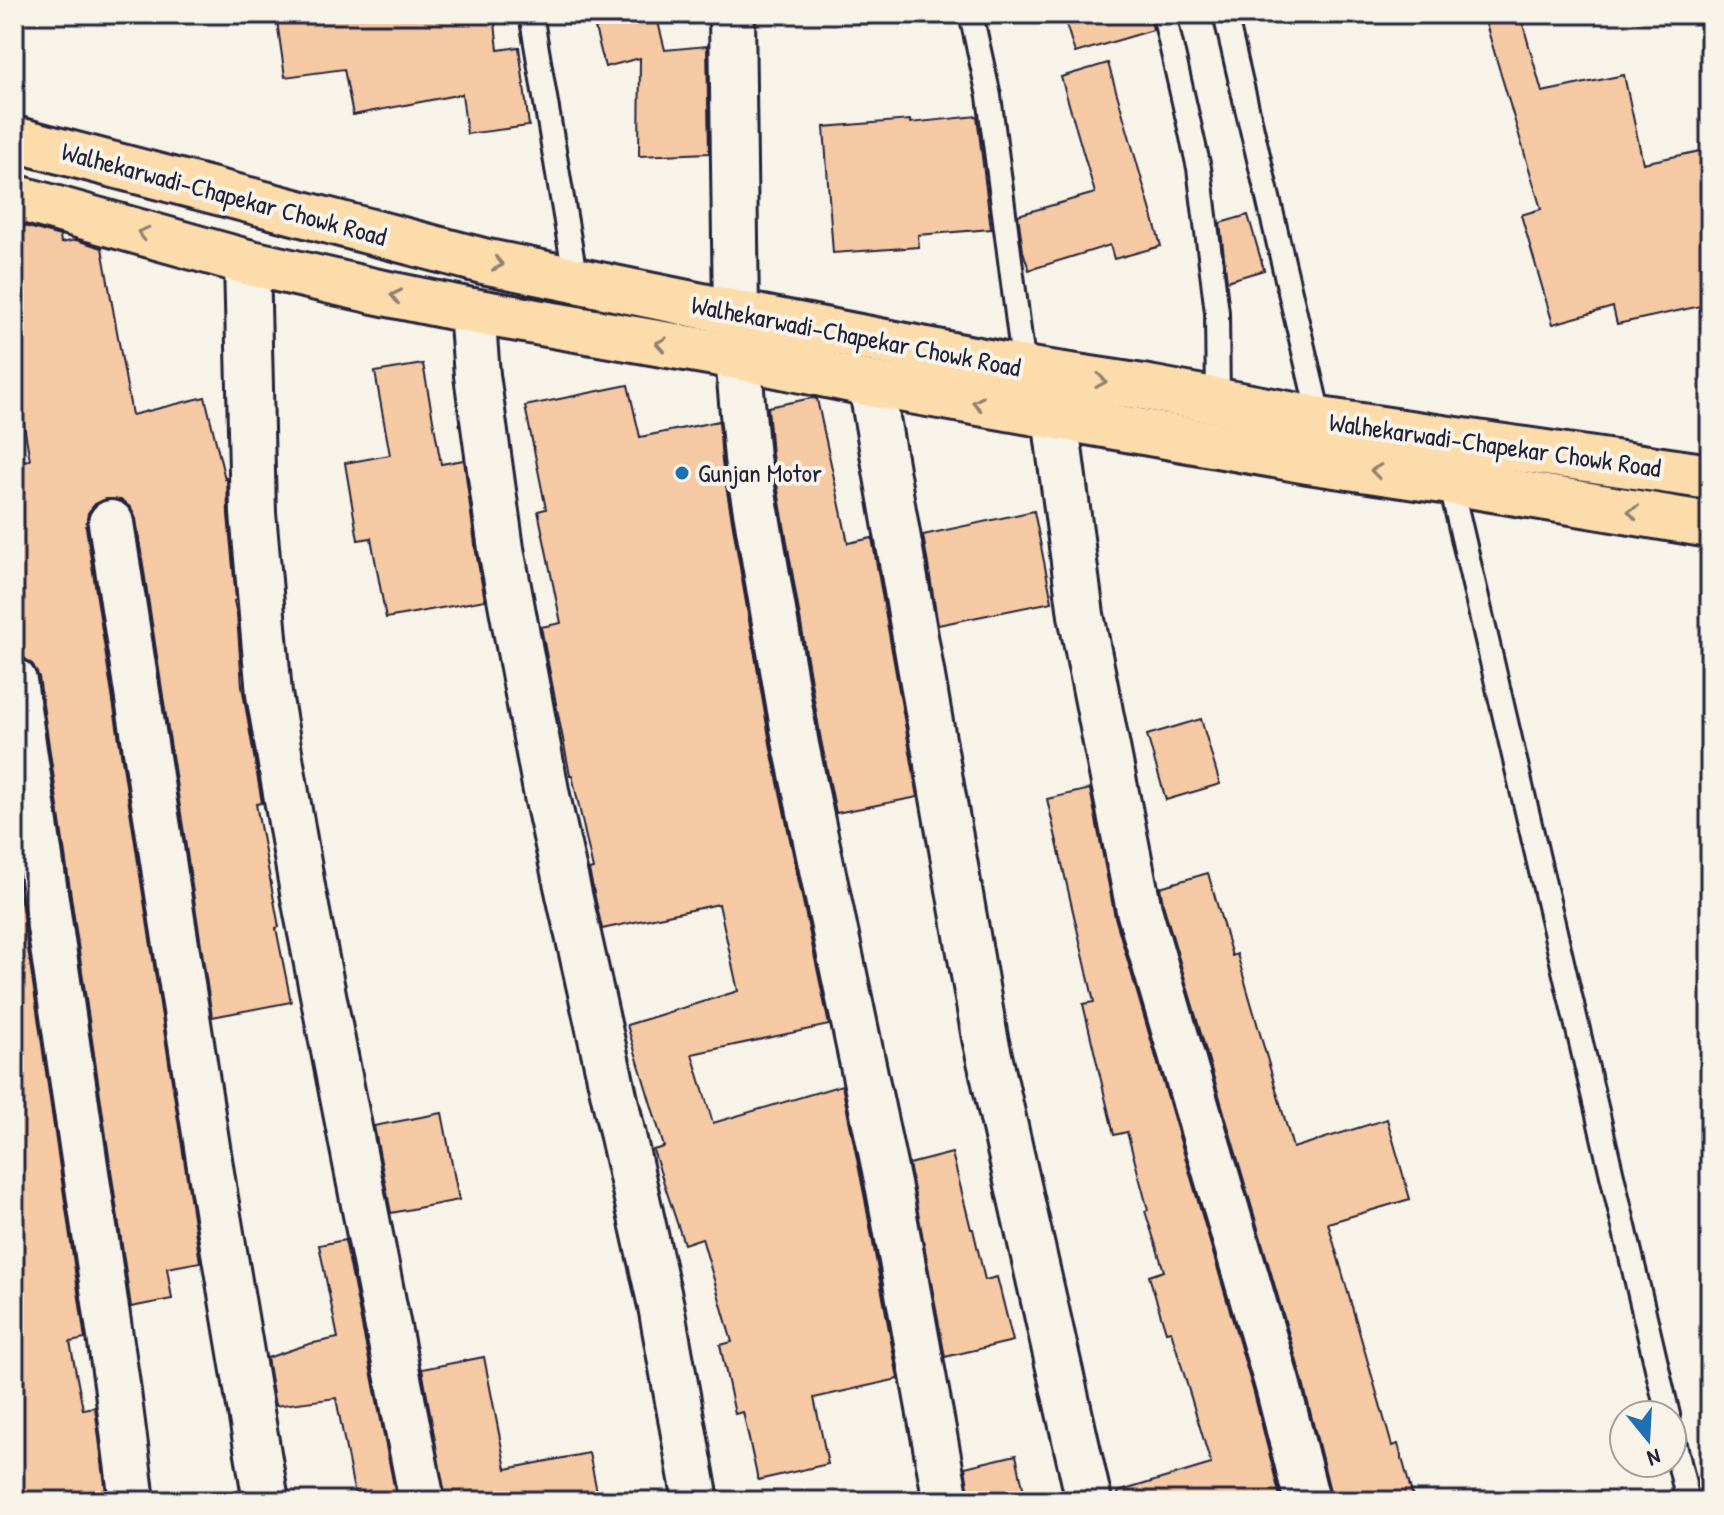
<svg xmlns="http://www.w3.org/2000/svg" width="1724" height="1515" font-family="'Patrick Hand',sans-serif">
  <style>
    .building { fill: #f6c9a5; stroke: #22223b; stroke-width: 2 }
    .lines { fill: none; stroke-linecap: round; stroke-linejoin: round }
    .lane-casing { stroke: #22223b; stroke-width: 28 }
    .street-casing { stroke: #22223b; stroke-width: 50 }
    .primary-casing { stroke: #22223b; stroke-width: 50 }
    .lane { stroke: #f7f3e8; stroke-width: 22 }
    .street { stroke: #f7f3e8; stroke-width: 44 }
    .primary { stroke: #fddcac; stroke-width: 44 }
    .oneway { stroke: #907f74 }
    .poi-dot { fill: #1f6fb2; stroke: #f7f3e8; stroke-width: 3 }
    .labels { text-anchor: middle; stroke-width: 8; stroke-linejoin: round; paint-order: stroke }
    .street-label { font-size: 26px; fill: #22223b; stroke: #f7f3e8 }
    .poi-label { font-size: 26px; fill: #22223b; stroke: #f7f3e8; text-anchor: start }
  </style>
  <rect width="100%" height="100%" fill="#f7f3e8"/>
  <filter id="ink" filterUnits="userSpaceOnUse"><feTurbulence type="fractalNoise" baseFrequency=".0125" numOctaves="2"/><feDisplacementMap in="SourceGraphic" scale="16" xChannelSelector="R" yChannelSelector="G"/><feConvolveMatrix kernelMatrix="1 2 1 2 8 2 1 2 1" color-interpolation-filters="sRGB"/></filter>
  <g filter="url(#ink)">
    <g class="building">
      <path d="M 276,14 L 494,14 L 498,50 L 519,47 L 529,126 L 467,134 L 462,94 L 353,115 L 344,69 L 285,77 Z"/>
      <path d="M 652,14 L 656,14 L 665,50 L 707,46 L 709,153 L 639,156 L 640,58 L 605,67 L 595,28 Z"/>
      <path d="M 1063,14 L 1150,14 L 1153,30 L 1075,53 Z"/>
      <path d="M 1483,14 L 1520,14 L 1542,92 L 1624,75 L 1643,163 L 1710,149 L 1710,304 L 1617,324 L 1613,307 L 1553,324 L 1521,215 L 1541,209 Z"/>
      <path d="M 1108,63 L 1161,246 L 1114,259 L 1110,245 L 1029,270 L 1023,251 L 1018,215 L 1095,193 L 1061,77 Z"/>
      <path d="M 977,116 L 991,229 L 918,235 L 919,247 L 833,253 L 824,127 L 910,120 L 910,123 Z"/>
      <path d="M 1248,215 L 1264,270 L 1227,281 L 1220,223 Z"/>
      <path d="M 14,223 L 60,236 L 61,243 L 76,240 L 102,248 L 132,415 L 205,397 L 225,479 L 227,478 L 228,515 L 236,600 L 234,601 L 237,614 L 242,686 L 262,803 L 256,804 L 279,927 L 276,928 L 291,1002 L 212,1017 L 136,519 L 131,508 L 121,500 L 106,499 L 95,504 L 88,513 L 86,527 L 200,1262 L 167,1268 L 172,1299 L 131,1307 L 39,677 L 33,665 L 24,658 L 14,657 L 14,462 L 30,460 L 14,368 Z"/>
      <path d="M 423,364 L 441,464 L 464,460 L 476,552 L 485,600 L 386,618 L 371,538 L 358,540 L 345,463 L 390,455 L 375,372 Z"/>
      <path d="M 628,385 L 640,437 L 719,421 L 722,462 L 771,749 L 829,1025 L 692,1054 L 713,1123 L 842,1085 L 864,1194 L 898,1379 L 814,1398 L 828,1464 L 758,1480 L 743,1412 L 735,1414 L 720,1345 L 732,1342 L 702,1238 L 684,1244 L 653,1150 L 664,1147 L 627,1025 L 738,991 L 719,904 L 602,929 L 589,870 L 593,869 L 572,775 L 570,775 L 541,627 L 561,623 L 538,511 L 546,509 L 525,406 Z"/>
      <path d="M 812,398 L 817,399 L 848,543 L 872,538 L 918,797 L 836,813 L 821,740 L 772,455 L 768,407 Z"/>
      <path d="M 1034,511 L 1052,602 L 938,625 L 923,535 Z"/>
      <path d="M 1201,719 L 1220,784 L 1166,800 L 1147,735 Z"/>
      <path d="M 1090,789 L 1115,917 L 1254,1393 L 1281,1501 L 1119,1501 L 1118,1492 L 1211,1464 L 1171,1331 L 1166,1332 L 1149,1276 L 1164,1271 L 1145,1211 L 1148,1210 L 1127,1132 L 1114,1135 L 1083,1004 L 1094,1002 L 1047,799 Z"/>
      <path d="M 14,853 L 85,1339 L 70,1342 L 83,1409 L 95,1407 L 107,1501 L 14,1501 Z"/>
      <path d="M 1208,873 L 1232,956 L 1237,954 L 1293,1148 L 1387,1119 L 1410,1199 L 1328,1223 L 1392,1446 L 1398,1444 L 1414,1501 L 1331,1501 L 1331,1495 L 1302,1379 L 1163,904 L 1160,887 Z"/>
      <path d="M 442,1113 L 459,1200 L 391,1213 L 374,1126 Z"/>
      <path d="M 952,1153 L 971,1229 L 973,1229 L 985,1280 L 997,1277 L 1013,1341 L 945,1357 L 909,1164 Z"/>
      <path d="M 345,1240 L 397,1501 L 356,1501 L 336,1398 L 275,1406 L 267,1358 L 309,1344 L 338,1338 L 319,1245 Z"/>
      <path d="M 484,1357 L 506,1469 L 589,1453 L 599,1501 L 446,1501 L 422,1369 Z"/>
      <path d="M 1016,1455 L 1026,1501 L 970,1501 L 965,1467 Z"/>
    </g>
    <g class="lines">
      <defs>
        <g id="lane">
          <path d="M 531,14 L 576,281"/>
          <path d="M 971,14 L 989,96 L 1024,369"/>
          <path d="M 1164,14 L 1199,168 L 1217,312 L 1218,401"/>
          <path d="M 1225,14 L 1320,420"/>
          <path d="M 1450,482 L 1668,1415"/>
          <path d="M 1672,1432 L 1688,1501"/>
        </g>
        <g id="street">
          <path d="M 732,14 L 736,313"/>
          <path d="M 247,262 L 253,513 L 269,694 L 303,892 L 422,1501"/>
          <path d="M 472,311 L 477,375 L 501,549 L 547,796 L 661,1306 L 696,1501"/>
          <path d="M 738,357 L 747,458 L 796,745 L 889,1189 L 946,1501"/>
          <path d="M 871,384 L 985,1038 L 1089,1501"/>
          <path d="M 1055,417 L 1081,615 L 1139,910 L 1278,1386 L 1307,1501"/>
          <path d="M 111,523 L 214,1192 L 266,1501"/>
          <path d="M 14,681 L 117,1384 L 132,1501"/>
        </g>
        <g id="primary">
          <path d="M 14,139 L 483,261 L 736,313 L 1024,369 L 1143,387 L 1320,420 L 1710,477"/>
          <path d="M 14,197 L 247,262 L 374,291 L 472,311 L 738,357 L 871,384 L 1308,461 L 1450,482 L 1710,525"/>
        </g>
      </defs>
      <use href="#lane" class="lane-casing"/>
      <use href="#street" class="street-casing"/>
      <use href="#primary" class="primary-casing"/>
      <use href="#lane" class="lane"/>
      <use href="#street" class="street"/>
      <use href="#primary" class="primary"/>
    </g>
    <defs><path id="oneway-chevron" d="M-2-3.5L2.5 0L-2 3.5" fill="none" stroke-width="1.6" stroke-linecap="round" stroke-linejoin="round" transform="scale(2)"/></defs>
    <g class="oneway">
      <use href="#oneway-chevron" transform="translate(143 233) rotate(-164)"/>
      <use href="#oneway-chevron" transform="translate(498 264) rotate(12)"/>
      <use href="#oneway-chevron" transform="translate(396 296) rotate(-168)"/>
      <use href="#oneway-chevron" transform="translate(661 344) rotate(-170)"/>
      <use href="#oneway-chevron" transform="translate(1101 381) rotate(9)"/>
      <use href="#oneway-chevron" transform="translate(978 403) rotate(-170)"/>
      <use href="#oneway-chevron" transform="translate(1376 471) rotate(-172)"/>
      <use href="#oneway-chevron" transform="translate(1633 512) rotate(-170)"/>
    </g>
  </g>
  <circle class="poi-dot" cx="682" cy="473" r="8"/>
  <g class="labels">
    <g class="street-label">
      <text transform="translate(224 194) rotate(15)" y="9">Walhekarwadi-Chapekar Chowk Road</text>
      <text transform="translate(856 336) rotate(11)" y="9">Walhekarwadi-Chapekar Chowk Road</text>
      <text transform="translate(1495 445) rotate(8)" y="9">Walhekarwadi-Chapekar Chowk Road</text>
    </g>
    <g class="poi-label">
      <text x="698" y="482">Gunjan Motor</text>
    </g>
  </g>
  <rect width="1724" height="1515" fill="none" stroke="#f7f3e8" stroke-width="48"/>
  <rect x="24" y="24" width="1676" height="1467" fill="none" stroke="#22223b" stroke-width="3" filter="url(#ink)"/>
  <g transform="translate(1648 1439) rotate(162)"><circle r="38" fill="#f7f3e8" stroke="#a29fa3" stroke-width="2"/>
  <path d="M0-6L14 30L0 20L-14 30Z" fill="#1f6fb2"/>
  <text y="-12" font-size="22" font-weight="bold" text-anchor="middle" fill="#22223b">N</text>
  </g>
</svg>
